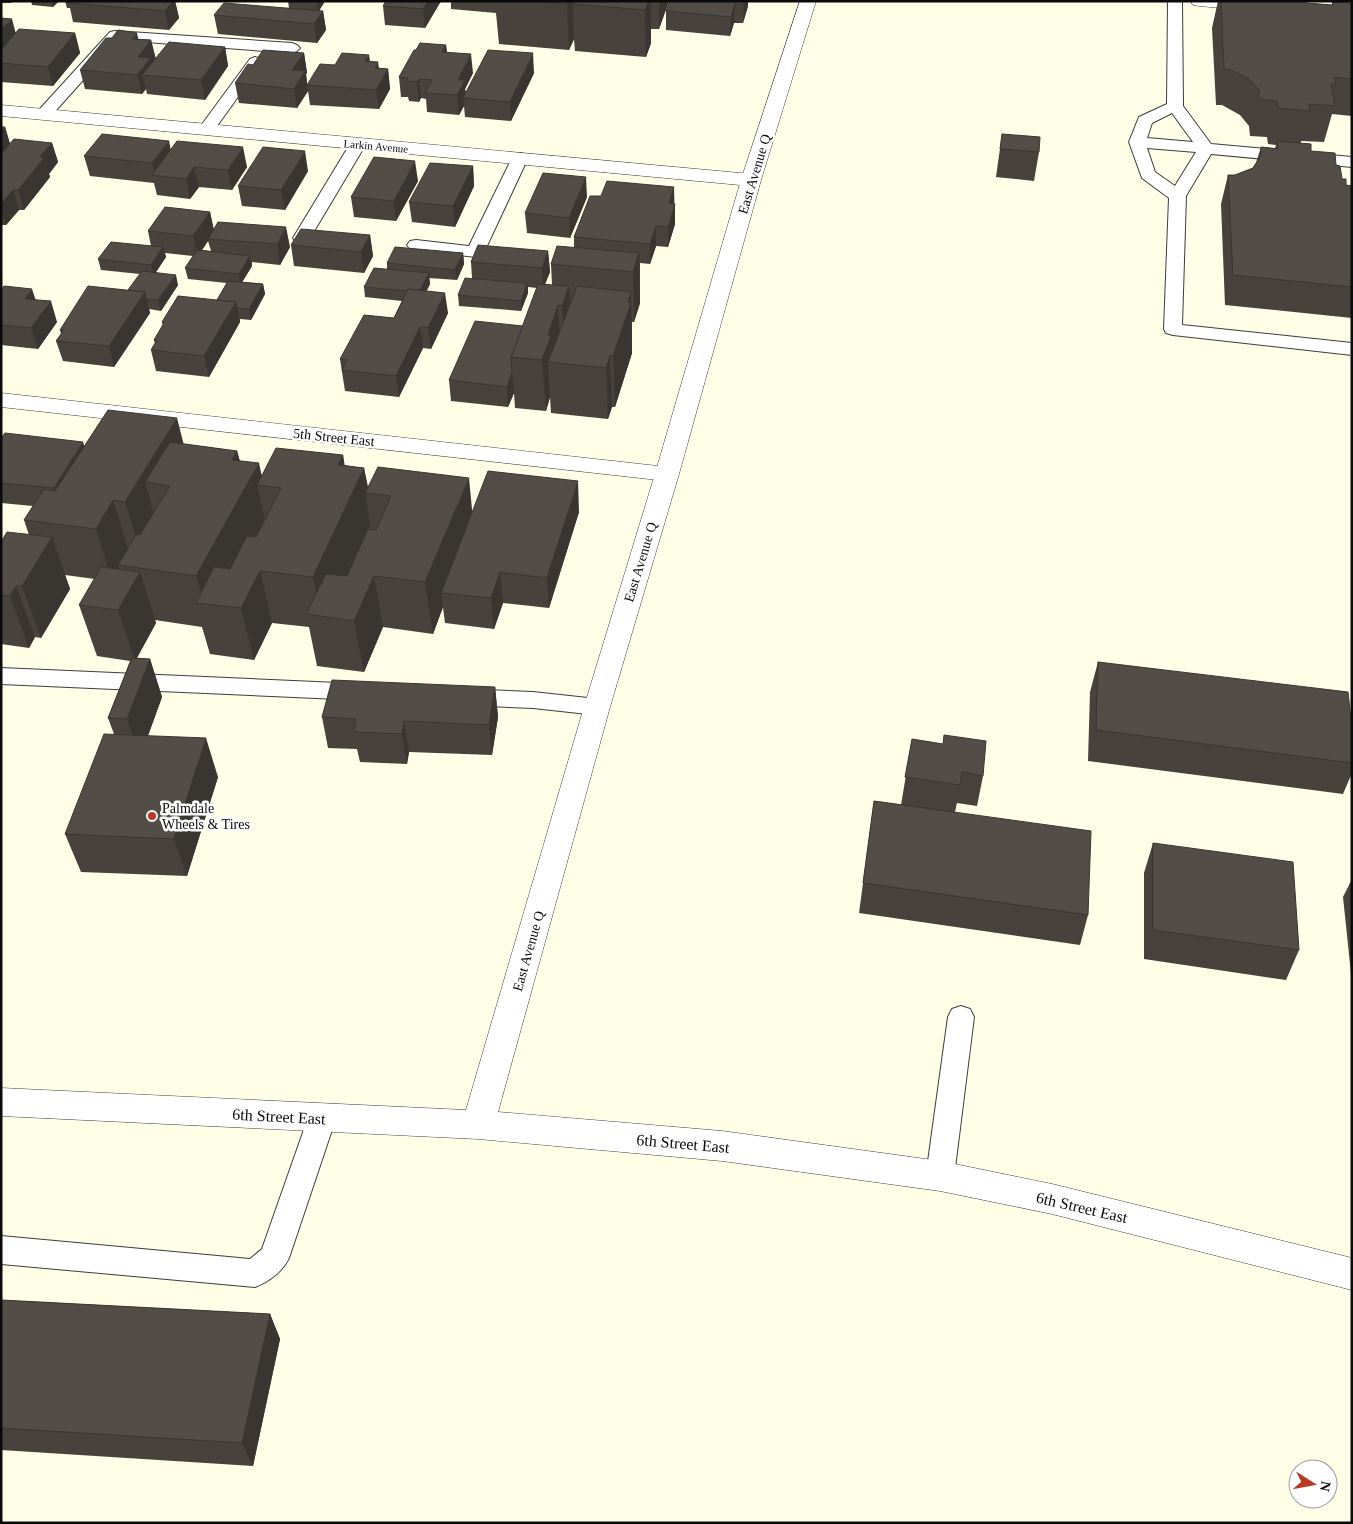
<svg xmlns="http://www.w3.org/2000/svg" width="1353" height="1524" font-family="'Times New Roman',serif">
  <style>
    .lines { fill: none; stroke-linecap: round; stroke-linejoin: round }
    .service-casing { stroke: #3d3d3d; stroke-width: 2 }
    .minor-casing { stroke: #3d3d3d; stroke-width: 1 }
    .tertiary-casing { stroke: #3d3d3d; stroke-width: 1 }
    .service { fill: #fff; fill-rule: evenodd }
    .minor { fill: #fff; fill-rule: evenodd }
    .tertiary { fill: #fff; fill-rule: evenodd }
    .wall { fill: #47423c; fill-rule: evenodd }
    .shaded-wall { fill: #393631 }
    .building { fill: #524d46; stroke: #393631 }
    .poi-dot { fill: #b93823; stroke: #fff; stroke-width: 2 }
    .labels { text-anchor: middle; stroke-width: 5; stroke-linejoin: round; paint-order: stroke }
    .far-street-label { font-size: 11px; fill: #0a0a0a; stroke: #fff }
    .street-label { font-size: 14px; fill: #0a0a0a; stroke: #fff }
    .poi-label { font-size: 14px; fill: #0a0a0a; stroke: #fff; text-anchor: start }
    .near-street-label { font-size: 16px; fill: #0a0a0a; stroke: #fff }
  </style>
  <rect width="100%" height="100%" fill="#ffffe7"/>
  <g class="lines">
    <defs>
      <g id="service">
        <path d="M 1168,1 L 1182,1 L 1183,106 L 1211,144 L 1352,157 L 1352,167 L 1211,154 L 1186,196 L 1182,325 L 1352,343 L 1352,355 L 1173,335 L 1166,333 L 1164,329 L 1169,198 L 1142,178 L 1129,142 L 1139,117 L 1167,104 ZM 1172,113 L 1193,142 L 1147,138 L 1152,123 ZM 1147,148 L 1196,152 L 1175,186 L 1155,172 Z"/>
        <path d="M 115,31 L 292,43 L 297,45 L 300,48 L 297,51 L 292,53 L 119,40 L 50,117 L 38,117 L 36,114 L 38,111 L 110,32 Z"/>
        <path d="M 255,57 L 260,59 L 263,62 L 212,133 L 200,133 L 198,130 L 200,127 L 250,59 Z"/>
        <path d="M 358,139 L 364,141 L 366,144 L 313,233 L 329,235 L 332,239 L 329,243 L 323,244 L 296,242 L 293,238 L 350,144 L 352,141 Z"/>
        <path d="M 520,153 L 526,155 L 528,158 L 486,248 L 506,251 L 509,255 L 506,259 L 500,260 L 410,249 L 407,245 L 410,241 L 416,240 L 469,246 L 512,158 L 514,155 Z"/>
        <path d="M 1,668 L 361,684 L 369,686 L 372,692 L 369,698 L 361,700 L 1,684 Z"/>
        <path d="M 464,689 L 533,692 L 597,699 L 605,701 L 609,707 L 605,713 L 597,715 L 533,708 L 464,705 L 456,703 L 453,697 L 456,691 Z"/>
        <path d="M 961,1006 L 970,1009 L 974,1017 L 954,1176 L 950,1185 L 940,1189 L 930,1185 L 926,1176 L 948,1017 L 952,1009 Z"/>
        <path d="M 322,1106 L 332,1109 L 336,1118 L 289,1258 C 282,1272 270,1281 255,1287 L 1,1264 L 1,1236 L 250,1259 L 262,1249 L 308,1118 L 312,1109 Z"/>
      </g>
      <g id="minor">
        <path d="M 1191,1 L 1256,1 L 1261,2 L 1263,6 L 1261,10 L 1255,11 L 1199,6 L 1193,5 Z"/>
        <path d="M 1,105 L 751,174 L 758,176 L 761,180 L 758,184 L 751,186 L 1,116 Z"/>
        <path d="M 1,393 L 667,467 L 675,469 L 679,474 L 675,479 L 667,481 L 1,407 Z"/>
      </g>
      <path id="tertiary" d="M 800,1 L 816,1 L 761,180 L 679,474 L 610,707 L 498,1112 L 722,1131 L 940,1161 L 1052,1184 L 1352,1258 L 1352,1290 L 1052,1214 L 940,1191 L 722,1161 L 478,1139 L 1,1116 L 1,1088 L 466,1110 L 584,707 L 655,474 L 741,180 Z"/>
    </defs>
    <use href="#service" class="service-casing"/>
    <use href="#minor" class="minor-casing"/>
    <use href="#tertiary" class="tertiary-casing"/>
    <use href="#service" class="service"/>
    <use href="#minor" class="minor"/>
    <use href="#tertiary" class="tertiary"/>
  </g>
  <g class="wall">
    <path d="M 1,1 L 13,1 L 11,3 L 1,3 Z"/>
    <path d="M 31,1 L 59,1 L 53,7 L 32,5 Z"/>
    <path d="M 65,1 L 175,1 L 179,18 L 169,30 L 73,22 L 70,8 L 67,8 Z"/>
    <path d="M 288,1 L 325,1 L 319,11 L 323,11 L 326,30 L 317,43 L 218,34 L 214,15 L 289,8 Z"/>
    <path d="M 441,1 L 425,28 L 385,25 L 383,6 Z"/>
    <path d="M 451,1 L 669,1 L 659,29 L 651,29 L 651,43 L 646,57 L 575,51 L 574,39 L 569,50 L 499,44 L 496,13 L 451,9 Z"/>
    <path d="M 670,1 L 748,1 L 748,6 L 743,23 L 734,23 L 730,36 L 666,30 L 666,11 Z"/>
    <path d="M 1218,1 L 1306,1 L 1306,3 L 1332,5 L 1332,2 L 1352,3 L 1352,116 L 1332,114 L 1324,142 L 1301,141 L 1301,144 L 1311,151 L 1336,165 L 1342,179 L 1346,185 L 1352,186 L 1352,318 L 1225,305 L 1221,204 L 1228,175 L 1235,175 L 1253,168 L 1256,163 L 1261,147 L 1275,148 L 1276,145 L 1268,144 L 1267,137 L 1250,136 L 1249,126 L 1240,115 L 1222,105 L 1216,105 L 1212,28 Z"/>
    <path d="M 1,17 L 16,33 L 75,33 L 80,53 L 53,86 L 1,82 Z"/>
    <path d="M 112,38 L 151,40 L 155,58 L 225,47 L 228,66 L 205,100 L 147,94 L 146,89 L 142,94 L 85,89 L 80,70 Z"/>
    <path d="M 446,45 L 447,52 L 473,73 L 465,89 L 466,92 L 534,73 L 511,121 L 465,117 L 464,106 L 459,115 L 427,112 L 426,99 L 421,98 L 419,102 L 409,101 L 408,97 L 401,97 L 399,77 Z"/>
    <path d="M 304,53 L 307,73 L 306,74 L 307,84 L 335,65 L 370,62 L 379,68 L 388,69 L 390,89 L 379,109 L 310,105 L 308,91 L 297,108 L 239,103 L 235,83 L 253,65 Z"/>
    <path d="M 1,127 L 5,127 L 10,144 L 52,143 L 58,162 L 49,174 L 50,177 L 24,210 L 19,210 L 6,225 L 1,225 Z"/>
    <path d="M 1002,134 L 1039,152 L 1034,181 L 996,177 Z"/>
    <path d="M 171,150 L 247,167 L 232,190 L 199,187 L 190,199 L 157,195 L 154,183 L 90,176 L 84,156 Z"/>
    <path d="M 473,166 L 474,186 L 455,227 L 412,222 L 409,202 Z"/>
    <path d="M 308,171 L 285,210 L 242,206 L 238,186 Z"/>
    <path d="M 418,181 L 396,221 L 354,217 L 351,197 Z"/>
    <path d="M 674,187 L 675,224 L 668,247 L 656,246 L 650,264 L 640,263 L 640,303 L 634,322 L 632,322 L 632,353 L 615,407 L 612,407 L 608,419 L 551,413 L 550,397 L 546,411 L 515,408 L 514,393 L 508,407 L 451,401 L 449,380 L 523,326 L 537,288 L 528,287 L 528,293 L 521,311 L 459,306 L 458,295 L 472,278 L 471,262 L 548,251 L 550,272 L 545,284 L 552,285 L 551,264 L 574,248 L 574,237 L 601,196 Z"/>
    <path d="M 587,197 L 570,238 L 527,233 L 525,213 Z"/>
    <path d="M 210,212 L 214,230 L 290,247 L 280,265 L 252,262 L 252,266 L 242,282 L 263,284 L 265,294 L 251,320 L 240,319 L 240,322 L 209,377 L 156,371 L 151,350 L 155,344 L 154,340 L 163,326 L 162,322 L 217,300 L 227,283 L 188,279 L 185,268 L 193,256 L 165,253 L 166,257 L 156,272 L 178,285 L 161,311 L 149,309 L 150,313 L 114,367 L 63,361 L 56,341 L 61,334 L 60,330 L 128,290 L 140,274 L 101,270 L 98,259 L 151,246 L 148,231 ZM 208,241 L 211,251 L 202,250 Z"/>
    <path d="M 370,235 L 373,256 L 364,273 L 294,266 L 291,245 Z"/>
    <path d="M 463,253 L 464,264 L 457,280 L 429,278 L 430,284 L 426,291 L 448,313 L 431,349 L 423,348 L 399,397 L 345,391 L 340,359 L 394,318 L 402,301 L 365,297 L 364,287 L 387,269 L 387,263 Z"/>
    <path d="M 1,290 L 36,300 L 57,322 L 38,349 L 1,345 Z"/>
    <path d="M 1,438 L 84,446 L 184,444 L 237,451 L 240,461 L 262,475 L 343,455 L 344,465 L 364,468 L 368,487 L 472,512 L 579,512 L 549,608 L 503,603 L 494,629 L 445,623 L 443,607 L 433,634 L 383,627 L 364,672 L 317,666 L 309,627 L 272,623 L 254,660 L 210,654 L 202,627 L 155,620 L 156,623 L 137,658 L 150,659 L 162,697 L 148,736 L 218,777 L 187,876 L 81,872 L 65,834 L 114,734 L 108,718 L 130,661 L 97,656 L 79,605 L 95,579 L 65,575 L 70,589 L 41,638 L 35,637 L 29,648 L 1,644 L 1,542 L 29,535 L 24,520 L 33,506 L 1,503 Z"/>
    <path d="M 1098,662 L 1352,728 L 1352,773 L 1343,794 L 1088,761 L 1090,692 Z"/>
    <path d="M 495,687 L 498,717 L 492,755 L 409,752 L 407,764 L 360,762 L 357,749 L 328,748 L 322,717 Z"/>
    <path d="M 912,739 L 983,776 L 977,806 L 957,803 L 955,812 L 1088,915 L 1080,945 L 859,913 L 874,801 L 901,805 Z"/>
    <path d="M 1153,843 L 1299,950 L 1286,980 L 1144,959 L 1144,873 Z"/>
    <path d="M 1352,879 L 1352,983 L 1343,897 Z"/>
    <path d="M 1,1300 L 270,1314 L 280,1339 L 253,1466 L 1,1450 Z"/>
  </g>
  <g class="shaded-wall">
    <path d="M 51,1 L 59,1 L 53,7 Z"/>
    <path d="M 173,1 L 175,1 L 179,18 L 169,30 L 165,11 Z"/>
    <path d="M 317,1 L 325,1 L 318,12 Z"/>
    <path d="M 428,1 L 441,1 L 425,28 L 423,9 Z"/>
    <path d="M 568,1 L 578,1 L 573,4 L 574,39 L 569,50 L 567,4 Z"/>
    <path d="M 649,1 L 651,1 L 651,43 L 646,57 L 645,10 Z"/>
    <path d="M 659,1 L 669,1 L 659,29 Z"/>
    <path d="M 744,1 L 748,1 L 748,6 L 743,23 Z"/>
    <path d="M 735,4 L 734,23 L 730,36 L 731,17 Z"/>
    <path d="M 323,11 L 326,30 L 317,43 L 314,24 Z"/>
    <path d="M 1,17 L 4,27 L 12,19 L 17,38 L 1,54 Z"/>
    <path d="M 75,33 L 80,53 L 53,86 L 48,67 Z"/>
    <path d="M 137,33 L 141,52 L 132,39 Z"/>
    <path d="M 151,40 L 156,59 L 142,75 L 146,89 L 142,94 L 137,75 L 138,57 Z"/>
    <path d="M 446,45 L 448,64 L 442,52 Z"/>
    <path d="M 225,47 L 228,66 L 205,100 L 201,80 Z"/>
    <path d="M 304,53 L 307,73 L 306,74 L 308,91 L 297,108 L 294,89 L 292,70 Z"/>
    <path d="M 533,53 L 534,73 L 511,121 L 510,102 Z"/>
    <path d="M 471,54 L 473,73 L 465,89 L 466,98 L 463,98 L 464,106 L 459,115 L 457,95 L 458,80 Z"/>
    <path d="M 369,55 L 372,74 L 365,61 Z"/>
    <path d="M 378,62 L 381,82 L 388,69 L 390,89 L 379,109 L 376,90 L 375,68 Z"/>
    <path d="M 419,79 L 421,98 L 419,102 L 417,82 Z"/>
    <path d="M 5,127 L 11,147 L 1,160 L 1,132 Z"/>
    <path d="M 169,141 L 173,161 L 155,176 L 152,163 Z"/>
    <path d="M 52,143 L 58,162 L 49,174 L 50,177 L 24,210 L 18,190 L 40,157 Z"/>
    <path d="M 243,147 L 247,167 L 232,190 L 228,170 Z"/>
    <path d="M 305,151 L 308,171 L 285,210 L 281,190 Z"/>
    <path d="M 415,161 L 418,181 L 396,221 L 394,201 Z"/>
    <path d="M 473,166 L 474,186 L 455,227 L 453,206 Z"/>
    <path d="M 194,167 L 199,187 L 190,199 L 186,179 Z"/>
    <path d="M 586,177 L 587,197 L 570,238 L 569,218 Z"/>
    <path d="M 674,187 L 674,207 L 669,203 Z"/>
    <path d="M 13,190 L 19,210 L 6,225 L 1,209 L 1,204 Z"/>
    <path d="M 675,204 L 675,224 L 668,247 L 668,227 Z"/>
    <path d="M 210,212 L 214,232 L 208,239 L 208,241 L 198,256 L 193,236 Z"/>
    <path d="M 656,226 L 656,246 L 650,264 L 650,244 Z"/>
    <path d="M 286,227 L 290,247 L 280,265 L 277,244 Z"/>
    <path d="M 370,235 L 373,256 L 364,273 L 361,252 Z"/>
    <path d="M 163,247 L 166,257 L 154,275 L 151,265 Z"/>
    <path d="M 548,251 L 550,272 L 543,289 L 542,268 Z"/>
    <path d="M 463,253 L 464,264 L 457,280 L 455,270 Z"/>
    <path d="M 639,253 L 640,303 L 634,322 L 633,272 Z"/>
    <path d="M 250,256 L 252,266 L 241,284 L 239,274 Z"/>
    <path d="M 429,273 L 430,284 L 421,303 L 419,292 Z"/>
    <path d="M 176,275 L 178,285 L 161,311 L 158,300 Z"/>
    <path d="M 527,283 L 528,293 L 521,311 L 521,301 Z"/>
    <path d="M 263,284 L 265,294 L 251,320 L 249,309 Z"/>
    <path d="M 569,286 L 571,337 L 565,357 L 562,306 Z"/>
    <path d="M 32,289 L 39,310 L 25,299 Z"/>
    <path d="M 145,292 L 150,313 L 114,367 L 109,346 Z"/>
    <path d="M 631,292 L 632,353 L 615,407 L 613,356 Z"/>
    <path d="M 445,293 L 448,313 L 431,349 L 428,328 Z"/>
    <path d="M 51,301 L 57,322 L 38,349 L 31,328 Z"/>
    <path d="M 236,302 L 240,322 L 209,377 L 204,356 Z"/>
    <path d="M 558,305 L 561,356 L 548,362 L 550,397 L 546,411 L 542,360 L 548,335 Z"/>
    <path d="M 420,327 L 423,348 L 399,397 L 396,376 Z"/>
    <path d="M 610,356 L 612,407 L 608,419 L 606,368 Z"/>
    <path d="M 512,372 L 514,393 L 508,407 L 507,387 Z"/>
    <path d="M 177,418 L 190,469 L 170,486 L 145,482 L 157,525 L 141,553 L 125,502 Z"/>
    <path d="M 83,442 L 90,463 L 61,509 L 54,488 Z"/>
    <path d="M 237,451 L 246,487 L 259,463 L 264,486 L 257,485 L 266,524 L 204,604 L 196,576 L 232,460 Z"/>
    <path d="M 343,455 L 350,498 L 364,468 L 369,494 L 365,493 L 370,525 L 329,617 L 321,616 L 313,577 L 338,465 Z"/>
    <path d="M 469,478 L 474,530 L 441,593 L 443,607 L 433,634 L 425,582 Z"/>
    <path d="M 578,481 L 579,512 L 549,608 L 547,578 Z"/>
    <path d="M 113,500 L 129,552 L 118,565 L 119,569 L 112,581 L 96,529 Z"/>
    <path d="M 52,537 L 70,589 L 41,638 L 22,586 Z"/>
    <path d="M 260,571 L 272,623 L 254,660 L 241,608 Z"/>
    <path d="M 140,572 L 156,623 L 135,661 L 118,610 Z"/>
    <path d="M 500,572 L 503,603 L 494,629 L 491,598 Z"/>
    <path d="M 374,576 L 383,627 L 364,672 L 354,621 Z"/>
    <path d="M 16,586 L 35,637 L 29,648 L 10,596 Z"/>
    <path d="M 150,659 L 162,697 L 140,757 L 127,719 Z"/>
    <path d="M 495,687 L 498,717 L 492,755 L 489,725 Z"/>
    <path d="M 404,721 L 409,752 L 407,764 L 402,734 Z"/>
    <path d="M 206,738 L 218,777 L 187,876 L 174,839 Z"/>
    <path d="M 270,1314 L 280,1339 L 253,1466 L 242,1443 Z"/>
  </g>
  <g class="building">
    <path d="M 70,1 L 173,1 L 165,11 L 68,3 Z"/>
    <path d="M 386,1 L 428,1 L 423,9 L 383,6 Z"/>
    <path d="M 537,1 L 568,1 L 567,4 Z"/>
    <path d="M 574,1 L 649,1 L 645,10 L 573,4 Z"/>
    <path d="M 670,1 L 744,1 L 743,5 L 735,4 L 731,17 L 666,11 Z"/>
    <path d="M 1221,1 L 1306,1 L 1306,3 L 1333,5 L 1332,2 L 1352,3 L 1352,79 L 1334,77 L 1336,84 L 1331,84 L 1335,106 L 1309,104 L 1310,111 L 1278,108 L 1277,101 L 1259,99 L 1259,90 L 1249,79 L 1231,70 L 1224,69 Z"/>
    <path d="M 224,3 L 323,11 L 314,24 L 214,15 Z"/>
    <path d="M 1,18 L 12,19 L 1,29 Z"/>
    <path d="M 19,29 L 75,33 L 48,67 L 1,63 L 1,50 Z"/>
    <path d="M 118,30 L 137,33 L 132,39 L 151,40 L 138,57 L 151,58 L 137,75 L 80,70 L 106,38 L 112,38 Z"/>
    <path d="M 169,42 L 225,47 L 201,80 L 142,75 Z"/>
    <path d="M 420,43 L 446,45 L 442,52 L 471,54 L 458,80 L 465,80 L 457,95 L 425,93 L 432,80 L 419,79 L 417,82 L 406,81 L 408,78 L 399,77 L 414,50 L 416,50 Z"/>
    <path d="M 263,50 L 304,53 L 292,70 L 305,71 L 294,89 L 235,83 L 248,64 L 253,65 Z"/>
    <path d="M 488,50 L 533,53 L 510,102 L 463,98 Z"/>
    <path d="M 342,53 L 369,55 L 365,61 L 378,62 L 375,68 L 388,69 L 376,90 L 307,85 L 320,64 L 335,65 Z"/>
    <path d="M 1,127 L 5,127 L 1,132 Z"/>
    <path d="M 102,134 L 169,141 L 152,163 L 84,156 Z"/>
    <path d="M 1002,134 L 1040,137 L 1039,152 L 1000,149 Z"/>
    <path d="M 14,139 L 52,143 L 40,157 L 44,158 L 18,190 L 13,190 L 1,204 L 1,154 Z"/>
    <path d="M 177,141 L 243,147 L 228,170 L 194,167 L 186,179 L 152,175 Z"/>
    <path d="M 1277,141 L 1311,144 L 1311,151 L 1335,153 L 1336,165 L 1340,166 L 1342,179 L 1346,179 L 1346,185 L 1352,186 L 1352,287 L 1233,275 L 1228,175 L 1235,175 L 1253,168 L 1260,157 L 1261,147 L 1278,149 Z"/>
    <path d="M 263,147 L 305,151 L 281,190 L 238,186 Z"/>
    <path d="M 374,157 L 415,161 L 394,201 L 351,197 Z"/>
    <path d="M 430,163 L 473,166 L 453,206 L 409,202 Z"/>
    <path d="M 543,173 L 586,177 L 569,218 L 525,213 Z"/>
    <path d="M 607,181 L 674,187 L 669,203 L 675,204 L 668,227 L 656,226 L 650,244 L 574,237 L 590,196 L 601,196 Z"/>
    <path d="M 165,207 L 210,212 L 193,236 L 148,231 Z"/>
    <path d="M 218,222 L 286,227 L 277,244 L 208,239 Z"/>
    <path d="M 301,229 L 370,235 L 361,252 L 291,245 Z"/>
    <path d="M 111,242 L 163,247 L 151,265 L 98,259 Z"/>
    <path d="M 478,245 L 548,251 L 542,268 L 471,262 Z"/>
    <path d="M 557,246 L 639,253 L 633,272 L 551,264 Z"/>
    <path d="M 395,247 L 463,253 L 455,270 L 387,263 Z"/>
    <path d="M 197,250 L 250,256 L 239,274 L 185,268 Z"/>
    <path d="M 374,268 L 429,273 L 420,290 L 408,289 L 407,291 L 364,287 Z"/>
    <path d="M 142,271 L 176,275 L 158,300 L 146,299 L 145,292 L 128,290 Z"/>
    <path d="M 465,278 L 527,283 L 521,301 L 458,295 Z"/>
    <path d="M 228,281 L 263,284 L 249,309 L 237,308 L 236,302 L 217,300 Z"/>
    <path d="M 538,284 L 569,286 L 562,306 L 558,305 L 548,335 L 551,336 L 542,360 L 511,357 Z"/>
    <path d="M 4,286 L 32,289 L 25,299 L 51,301 L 31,328 L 1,325 L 1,290 Z"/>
    <path d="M 88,286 L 145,292 L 109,346 L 56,341 L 64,330 L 60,330 Z"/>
    <path d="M 577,286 L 631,292 L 628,302 L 631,303 L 613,356 L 610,356 L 606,368 L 548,362 Z"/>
    <path d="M 408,289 L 445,293 L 428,328 L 420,327 L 396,376 L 342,370 L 347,360 L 340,359 L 364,315 L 394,318 Z"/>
    <path d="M 178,296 L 236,302 L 204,356 L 151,350 L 157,340 L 154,340 L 164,323 L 162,322 Z"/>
    <path d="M 475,321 L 523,326 L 511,357 L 512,372 L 507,387 L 449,380 Z"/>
    <path d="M 108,410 L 177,418 L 125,502 L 113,500 L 96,529 L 24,520 L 44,489 L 55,491 Z"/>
    <path d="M 5,433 L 83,442 L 54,488 L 1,483 L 1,438 Z"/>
    <path d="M 170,442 L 237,451 L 232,460 L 259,463 L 196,576 L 118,565 L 136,535 L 140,535 L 170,486 L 145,482 Z"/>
    <path d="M 276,448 L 343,455 L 338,465 L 364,468 L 313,577 L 260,571 L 241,608 L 196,603 L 214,567 L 230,569 L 247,536 L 256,537 L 281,488 L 257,485 Z"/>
    <path d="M 378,467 L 469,478 L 425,582 L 374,576 L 354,621 L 306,614 L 326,574 L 347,576 L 368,529 L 376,530 L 391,496 L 365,493 Z"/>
    <path d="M 488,471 L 578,481 L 547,578 L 500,572 L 491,598 L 441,593 Z"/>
    <path d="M 7,532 L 52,537 L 22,586 L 16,586 L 10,596 L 1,595 L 1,542 Z"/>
    <path d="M 101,567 L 140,572 L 118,610 L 79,605 Z"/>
    <path d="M 132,658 L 150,659 L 127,719 L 108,718 Z"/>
    <path d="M 1098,662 L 1348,692 L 1352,728 L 1352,763 L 1096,730 Z"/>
    <path d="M 332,680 L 495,687 L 489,725 L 404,721 L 402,734 L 354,732 L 356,719 L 322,717 Z"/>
    <path d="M 104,734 L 206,738 L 174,839 L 65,834 Z"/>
    <path d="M 944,735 L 986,741 L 983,776 L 962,772 L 960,785 L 905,777 L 912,739 L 943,744 Z"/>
    <path d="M 874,801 L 1091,831 L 1088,915 L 863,883 Z"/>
    <path d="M 1153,843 L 1293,862 L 1299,950 L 1153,930 Z"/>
    <path d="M 1,1300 L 270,1314 L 242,1443 L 1,1428 Z"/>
  </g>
  <circle class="poi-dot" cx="152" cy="816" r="5"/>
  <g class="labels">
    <g class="far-street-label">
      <text transform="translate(376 146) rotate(5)" y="4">Larkin Avenue</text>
    </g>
    <g class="street-label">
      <text transform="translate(754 174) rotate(-73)" y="5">East Avenue Q</text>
      <text transform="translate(334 437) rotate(6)" y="5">5th Street East</text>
      <text transform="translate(640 562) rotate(-73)" y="5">East Avenue Q</text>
      <text transform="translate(528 951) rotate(-74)" y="5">East Avenue Q</text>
    </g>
    <g class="poi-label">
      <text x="162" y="813">Palmdale<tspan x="162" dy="16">Wheels &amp; Tires</tspan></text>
    </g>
    <g class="near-street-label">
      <text transform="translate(279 1116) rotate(3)" y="6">6th Street East</text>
      <text transform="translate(683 1143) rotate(5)" y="6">6th Street East</text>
      <text transform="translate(1082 1207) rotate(13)" y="6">6th Street East</text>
    </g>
  </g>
  <rect width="1353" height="1524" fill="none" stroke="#0a0a0a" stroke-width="5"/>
  <g transform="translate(1313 1484) rotate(101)"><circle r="24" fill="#ffffff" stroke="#9d9d9d"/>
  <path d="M0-4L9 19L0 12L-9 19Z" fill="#b93823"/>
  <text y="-8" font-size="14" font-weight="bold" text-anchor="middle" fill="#0a0a0a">N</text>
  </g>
</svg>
